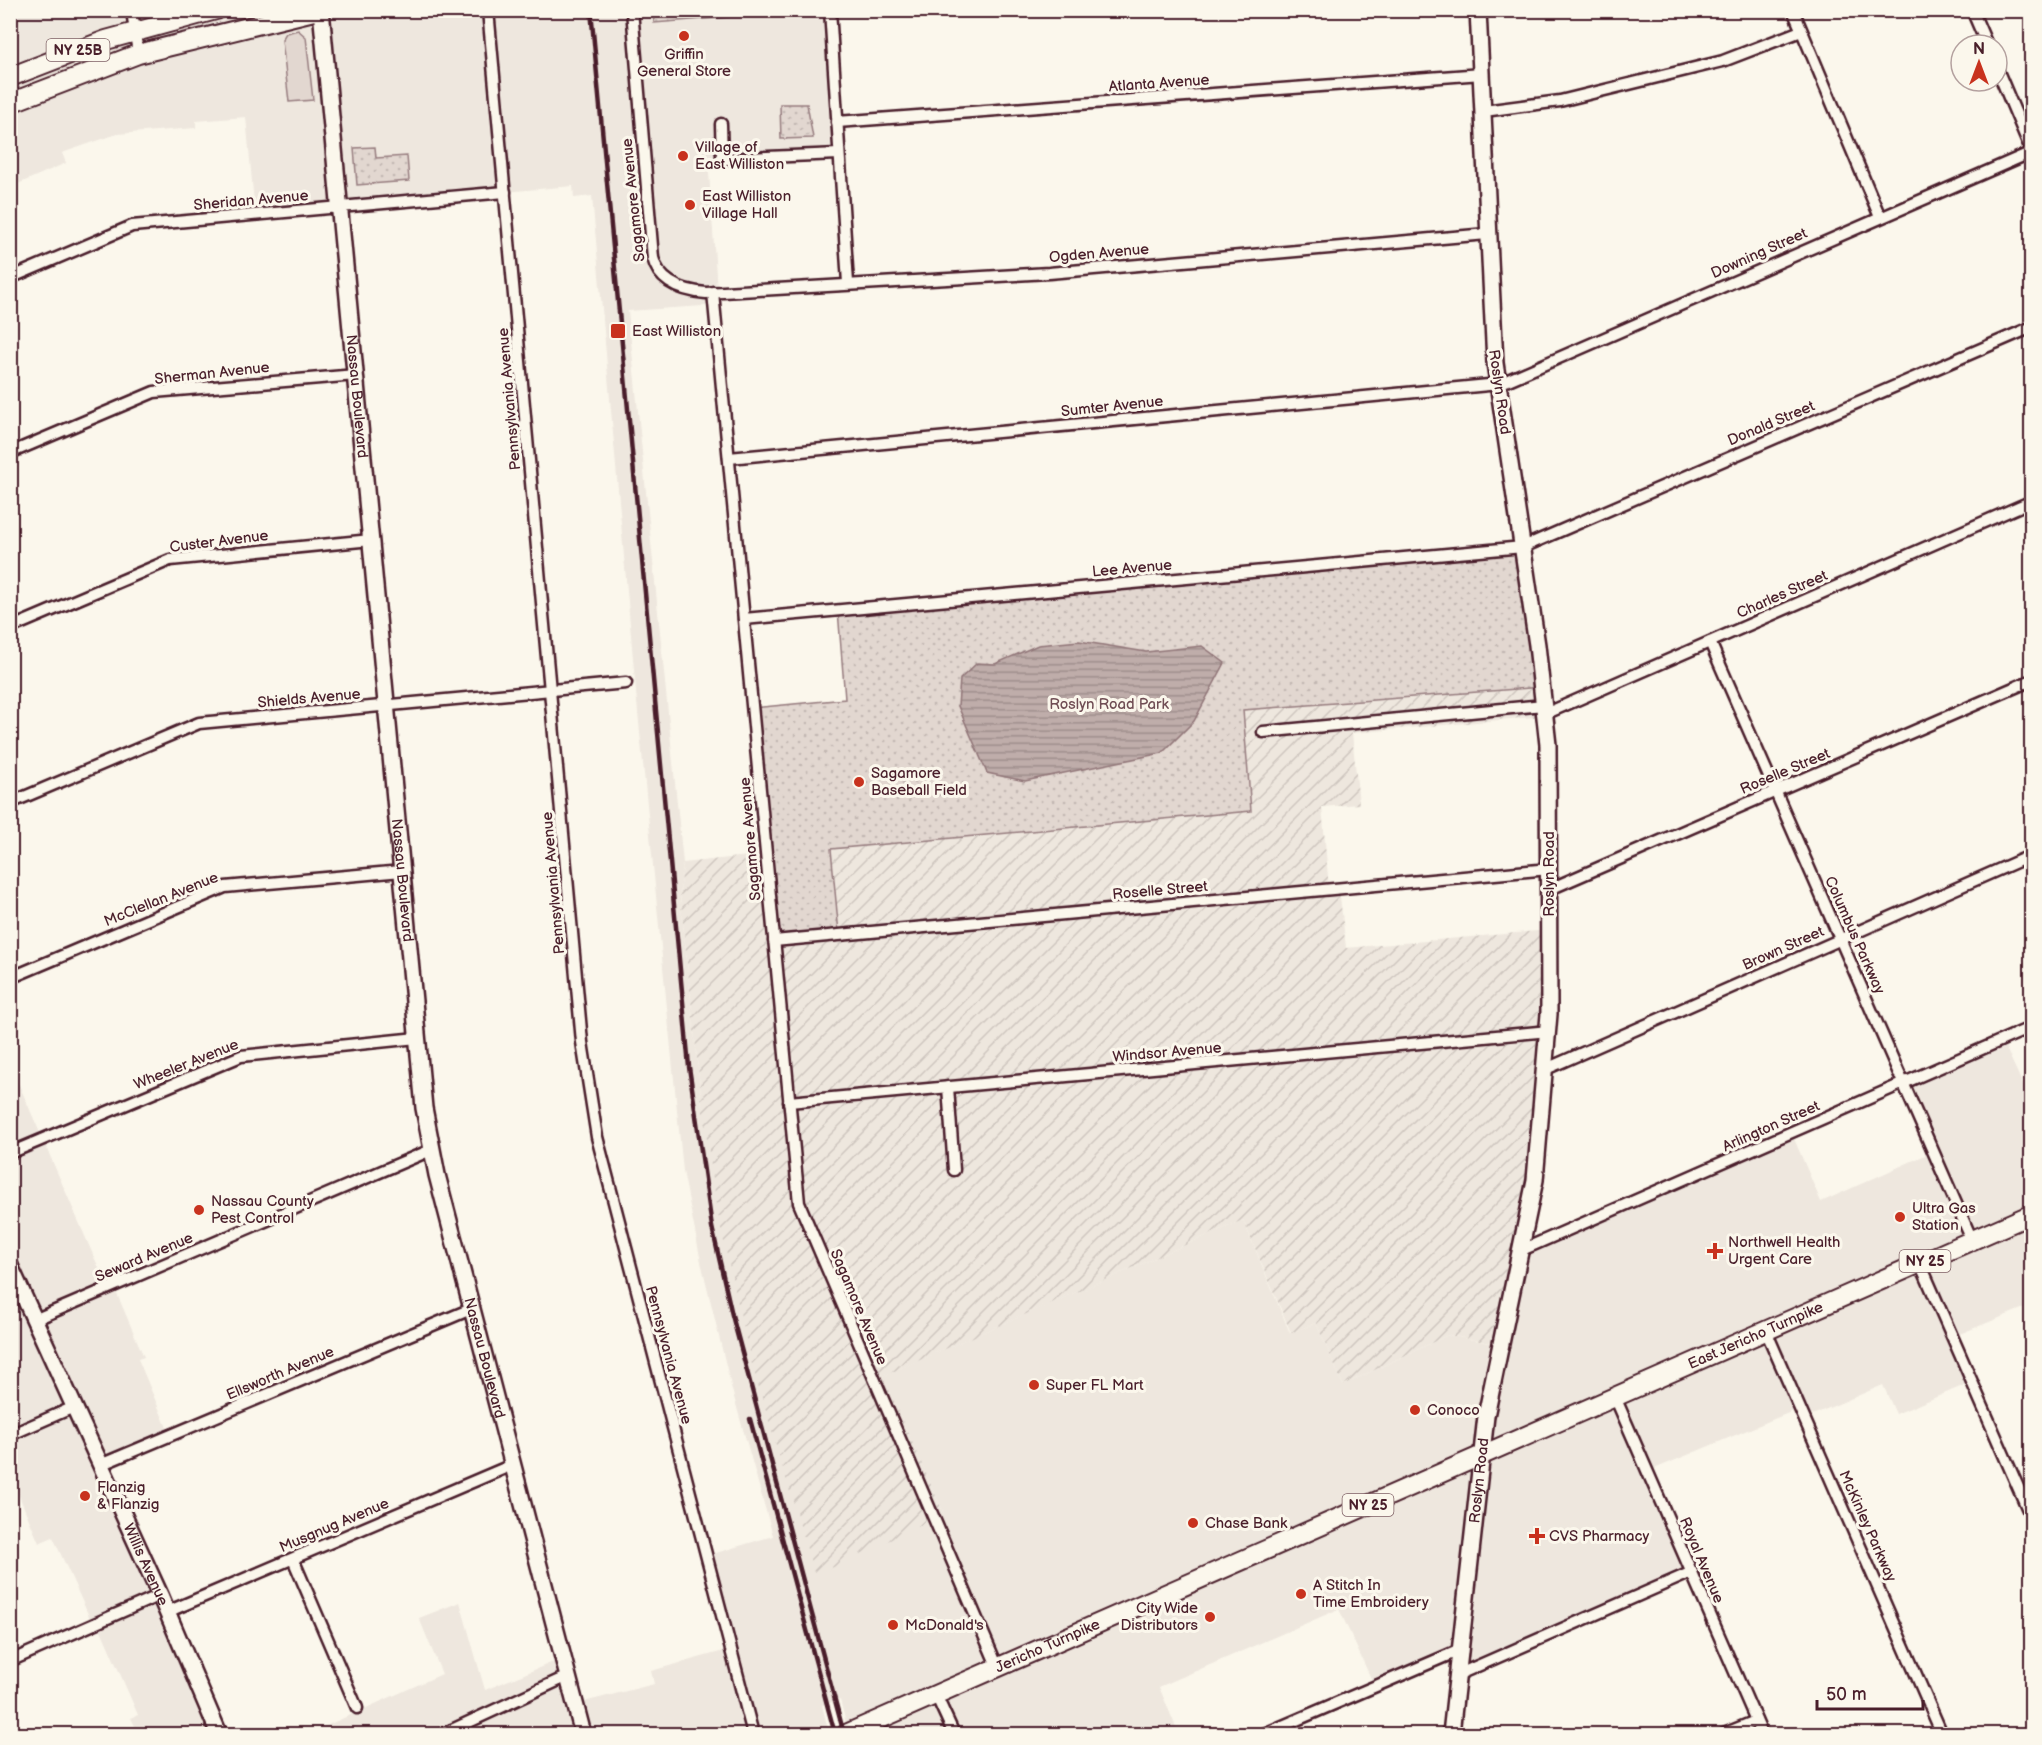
<svg xmlns="http://www.w3.org/2000/svg" width="2042" height="1745" font-family="'Balsamiq Sans',sans-serif">
  <style>
    .built { fill: #eee7de }
    .industrial { fill: url(#industrial-furrows) }
    .grass { fill: #e2d7d0; stroke: #967b7e; stroke-width: 1.5 }
    .park { fill: url(#park-dots); stroke: #967b7e; stroke-width: 1.5 }
    .water { fill: url(#water-rules); stroke: #907477; stroke-width: 1.5 }
    .lines { fill: none; stroke-linecap: round; stroke-linejoin: round }
    .street-casing { stroke: #4a1f2b; stroke-width: 15 }
    .secondary-casing { stroke: #4a1f2b; stroke-width: 20 }
    .primary-casing { stroke: #4a1f2b; stroke-width: 22 }
    .street { stroke: #fbf7ec; stroke-width: 10 }
    .secondary { stroke: #fbf7ec; stroke-width: 15 }
    .primary { stroke: #fbf7ec; stroke-width: 18 }
    .rail { stroke: #4a1f2b; stroke-width: 4.5 }
    .poi-dot { fill: #c8321e; stroke: #fbf7ec; stroke-width: 2 }
    .labels { text-anchor: middle; stroke-width: 6; stroke-linejoin: round; paint-order: stroke }
    .shield { fill: #fbf7ec; stroke: #7f6065; stroke-width: 1.5 }
    .shield-label { font-size: 14px; font-weight: bold; fill: #4a1f2b }
    .poi-label { font-size: 15px; fill: #4a1f2b; stroke: #fbf7ec; text-anchor: start }
    .street-label { font-size: 15px; fill: #4a1f2b; stroke: #fbf7ec }
    .park-label { font-size: 15px; fill: #704d54; stroke: #fbf7ec }
  </style>
  <defs>
    <pattern id="industrial-furrows" width="10" height="10" patternUnits="userSpaceOnUse" patternTransform="scale(1.5)"><rect width="10" height="10" fill="#eee7de"/><path d="M-1 1l2-2M0 10L10 0M9 11l2-2" fill="none" stroke="#cec6bf"/></pattern>
    <pattern id="park-dots" width="8" height="8" patternUnits="userSpaceOnUse" patternTransform="scale(1.5)"><rect width="8" height="8" fill="#e2d7d0"/><path d="M2 2h.1M6 6h.1" fill="none" stroke="#c3b8b3" stroke-width="1.8" stroke-linecap="round"/></pattern>
    <pattern id="water-rules" width="6" height="5" patternUnits="userSpaceOnUse" patternTransform="scale(1.5)"><rect width="6" height="5" fill="#bfadaa"/><path d="M0 2.5h6" fill="none" stroke="#9d8c8b"/></pattern>
  </defs>
  <rect width="100%" height="100%" fill="#fbf7ec"/>
  <filter id="ink" filterUnits="userSpaceOnUse"><feTurbulence type="fractalNoise" baseFrequency=".0167" numOctaves="2"/><feDisplacementMap in="SourceGraphic" scale="12" xChannelSelector="R" yChannelSelector="G"/><feConvolveMatrix kernelMatrix="1 2 1 2 8 2 1 2 1" color-interpolation-filters="sRGB"/></filter>
  <g filter="url(#ink)">
    <g class="built">
      <path d="M 653,10 L 654,22 L 728,17 L 728,11 L 827,11 L 837,151 L 708,157 L 718,305 L 628,311 L 683,863 L 680,895 L 702,1106 L 944,1514 L 882,1376 L 1243,1220 L 1290,1333 L 1316,1323 L 1343,1385 L 1448,1335 L 1500,1345 L 1521,1250 L 1792,1134 L 1821,1202 L 1932,1152 L 1905,1088 L 2004,1044 L 2031,1102 L 2031,1311 L 2029,1306 L 1952,1337 L 1972,1382 L 1896,1414 L 1883,1385 L 1803,1419 L 1798,1409 L 1647,1472 L 1692,1572 L 1457,1675 L 1459,1651 L 1374,1685 L 1339,1609 L 1159,1687 L 1179,1734 L 849,1734 L 840,1700 L 822,1705 L 829,1734 L 308,1734 L 442,1674 L 419,1618 L 460,1602 L 485,1690 L 563,1658 L 576,1704 L 654,1684 L 651,1671 L 731,1649 L 706,1556 L 773,1536 L 732,1390 L 701,1262 L 683,1171 L 636,692 L 592,196 L 574,198 L 573,186 L 255,214 L 246,117 L 196,121 L 196,128 L 117,134 L 62,153 L 66,163 L 11,187 L 11,11 Z"/>
      <path d="M 10,1064 L 108,1289 L 114,1287 L 144,1357 L 138,1359 L 170,1435 L 101,1465 L 219,1734 L 139,1734 L 131,1718 L 138,1715 L 98,1623 L 93,1625 L 53,1537 L 39,1543 L 11,1477 Z"/>
    </g>
    <path class="industrial" d="M 1542,687 L 1545,716 L 1352,733 L 1359,804 L 1322,807 L 1329,889 L 1339,888 L 1346,948 L 1549,930 L 1541,1119 L 1501,1345 L 1448,1335 L 1343,1385 L 1316,1323 L 1291,1333 L 1243,1220 L 883,1376 L 944,1514 L 815,1576 L 751,1361 L 719,1220 L 702,1106 L 680,895 L 683,863 L 766,854 L 839,933 L 831,849 L 1251,811 L 1243,710 Z"/>
    <path class="grass" d="M 298,30 L 306,37 L 313,100 L 289,102 L 282,40 L 286,33 Z"/>
    <g class="park">
      <path d="M 653,11 L 728,11 L 729,17 L 654,23 Z"/>
      <path d="M 780,104 L 807,104 L 813,138 L 781,139 Z"/>
      <path d="M 375,147 L 376,158 L 407,156 L 409,181 L 357,185 L 354,148 Z"/>
      <path d="M 1523,548 L 1542,687 L 1243,710 L 1251,811 L 831,849 L 839,933 L 776,939 L 752,708 L 845,699 L 838,610 Z"/>
    </g>
    <path class="water" d="M 1079,641 L 1146,652 L 1202,646 L 1225,663 L 1194,721 L 1162,753 L 1025,781 L 987,773 L 958,706 L 960,679 L 977,663 L 995,664 L 1038,645 Z"/>
    <g class="lines">
      <defs>
        <g id="street">
          <path d="M 132,10 L 138,54"/>
          <path d="M 488,10 L 582,1042 L 597,1137 L 753,1734"/>
          <path d="M 632,10 L 653,258 C 659,283 683,291 706,293 L 1049,273 L 1487,234"/>
          <path d="M 830,10 L 848,283"/>
          <path d="M 1793,10 L 1880,217"/>
          <path d="M 1972,10 L 1987,45"/>
          <path d="M 1997,69 L 2032,152"/>
          <path d="M 1484,111 L 1560,101 L 1723,61 L 1801,31"/>
          <path d="M 837,122 L 1482,74"/>
          <path d="M 721,124 L 722,159 L 839,154"/>
          <path d="M 10,278 L 132,226 L 505,192"/>
          <path d="M 713,292 L 799,1203 L 998,1668"/>
          <path d="M 10,453 L 154,392 L 356,375"/>
          <path d="M 729,458 L 1499,384 L 2032,152"/>
          <path d="M 744,619 L 1523,547 L 2032,327"/>
          <path d="M 10,628 L 170,560 L 371,540"/>
          <path d="M 1710,642 L 1972,1240"/>
          <path d="M 1545,714 L 2032,501"/>
          <path d="M 1263,732 L 1544,705"/>
          <path d="M 10,803 L 199,723 L 626,683"/>
          <path d="M 1550,889 L 2032,680"/>
          <path d="M 774,941 L 1549,869"/>
          <path d="M 10,978 L 225,887 L 402,871"/>
          <path d="M 1546,1069 L 2032,855"/>
          <path d="M 948,1087 L 954,1170"/>
          <path d="M 789,1102 L 1549,1031"/>
          <path d="M 10,1153 L 241,1056 L 417,1038"/>
          <path d="M 1522,1250 L 2032,1027"/>
          <path d="M 1920,1263 L 2032,1519"/>
          <path d="M 34,1320 L 431,1150"/>
          <path d="M 1766,1331 L 1942,1734"/>
          <path d="M 1615,1397 L 1762,1734"/>
          <path d="M 10,1435 L 74,1407"/>
          <path d="M 100,1465 L 471,1309"/>
          <path d="M 293,1559 L 357,1708"/>
          <path d="M 167,1612 L 512,1465"/>
          <path d="M 10,1661 L 160,1595"/>
          <path d="M 1457,1675 L 1692,1572"/>
          <path d="M 936,1695 L 954,1734"/>
          <path d="M 443,1734 L 568,1676"/>
          <path d="M 1264,1734 L 1460,1650"/>
          <path d="M 1724,1734 L 1756,1721"/>
        </g>
        <g id="secondary">
          <path id="s1" d="M 321,10 L 424,1108 L 437,1175 L 583,1734"/>
          <path id="s2" d="M 10,1266 L 160,1595 L 219,1734"/>
          <path id="s3" d="M 1451,1734 L 1486,1416 L 1535,1180 L 1549,1014 L 1548,745 L 1537,645 L 1495,363 L 1478,10"/>
        </g>
        <g id="primary">
          <path d="M 10,77 L 106,40 L 216,10"/>
          <path d="M 10,103 L 138,54 L 318,10"/>
          <path id="s4" d="M 846,1734 L 2032,1214"/>
        </g>
      </defs>
      <use href="#street" class="street-casing"/>
      <use href="#secondary" class="secondary-casing"/>
      <use href="#primary" class="primary-casing"/>
      <use href="#street" class="street"/>
      <use href="#secondary" class="secondary"/>
      <use href="#primary" class="primary"/>
      <g class="rail">
        <path d="M 591,10 L 689,1067 L 712,1227 L 732,1315 L 844,1734"/>
        <path d="M 750,1419 L 835,1734"/>
      </g>
    </g>
  </g>
  <g class="poi-dot">
    <circle cx="684" cy="36" r="6"/>
    <circle cx="683" cy="156" r="6"/>
    <circle cx="690" cy="205" r="6"/>
    <rect x="610" y="323" width="16" height="16" rx="3"/>
    <circle cx="859" cy="782" r="6"/>
    <circle cx="199" cy="1210" r="6"/>
    <circle cx="1900" cy="1217" r="6"/>
    <path d="M1712 1242h6v6h6v6h-6v6h-6v-6h-6v-6h6z"/>
    <circle cx="1034" cy="1385" r="6"/>
    <circle cx="1415" cy="1410" r="6"/>
    <circle cx="85" cy="1496" r="6"/>
    <circle cx="1193" cy="1523" r="6"/>
    <path d="M1534 1527h6v6h6v6h-6v6h-6v-6h-6v-6h6z"/>
    <circle cx="1301" cy="1594" r="6"/>
    <circle cx="1210" cy="1617" r="6"/>
    <circle cx="893" cy="1625" r="6"/>
  </g>
  <g class="labels">
    <g class="shield">
      <rect x="46.5" y="39" width="63" height="22" rx="4.5"/>
      <rect x="1899.5" y="1250" width="51" height="22" rx="4.5"/>
      <rect x="1342.5" y="1494" width="51" height="22" rx="4.5"/>
    </g>
    <g class="shield-label">
      <text x="78" y="55">NY 25B</text>
      <text x="1925" y="1266">NY 25</text>
      <text x="1368" y="1510">NY 25</text>
    </g>
    <g class="poi-label">
      <text x="684" y="59" text-anchor="middle">Griffin<tspan x="684" dy="17">General Store</tspan></text>
      <text x="695" y="152">Village of<tspan x="695" dy="17">East Williston</tspan></text>
      <text x="702" y="201">East Williston<tspan x="702" dy="17">Village Hall</tspan></text>
      <text x="632" y="336">East Williston</text>
      <text x="871" y="778">Sagamore<tspan x="871" dy="17">Baseball Field</tspan></text>
      <text x="211" y="1206">Nassau County<tspan x="211" dy="17">Pest Control</tspan></text>
      <text x="1912" y="1213">Ultra Gas<tspan x="1912" dy="17">Station</tspan></text>
      <text x="1728" y="1247">Northwell Health<tspan x="1728" dy="17">Urgent Care</tspan></text>
      <text x="1046" y="1390">Super FL Mart</text>
      <text x="1427" y="1415">Conoco</text>
      <text x="97" y="1492">Flanzig<tspan x="97" dy="17">&amp; Flanzig</tspan></text>
      <text x="1205" y="1528">Chase Bank</text>
      <text x="1549" y="1541">CVS Pharmacy</text>
      <text x="1313" y="1590">A Stitch In<tspan x="1313" dy="17">Time Embroidery</tspan></text>
      <text x="1198" y="1613" text-anchor="end">City Wide<tspan x="1198" dy="17">Distributors</tspan></text>
      <text x="905" y="1630">McDonald's</text>
    </g>
    <g class="street-label">
      <text transform="translate(1159 83) rotate(-4)" y="5">Atlanta Avenue</text>
      <text transform="translate(251 200) rotate(-5)" y="5">Sheridan Avenue</text>
      <text transform="translate(633 200) rotate(-96)" y="5">Sagamore Avenue</text>
      <text transform="translate(1099 253) rotate(-5)" y="5">Ogden Avenue</text>
      <text transform="translate(1759 253) rotate(-24)" y="5">Downing Street</text>
      <text transform="translate(212 373) rotate(-6)" y="5">Sherman Avenue</text>
      <text transform="translate(1500 392) rotate(82)" y="5">Roslyn Road</text>
      <text dy="5" stroke="none"><textPath href="#s1" startOffset="388">Nassau Boulevard</textPath></text>
      <text transform="translate(509 399) rotate(-95)" y="5">Pennsylvania Avenue</text>
      <text transform="translate(1112 406) rotate(-6)" y="5">Sumter Avenue</text>
      <text transform="translate(1771 423) rotate(-23)" y="5">Donald Street</text>
      <text transform="translate(219 541) rotate(-7)" y="5">Custer Avenue</text>
      <text transform="translate(1132 568) rotate(-5)" y="5">Lee Avenue</text>
      <text transform="translate(1782 594) rotate(-24)" y="5">Charles Street</text>
      <text transform="translate(309 698) rotate(-5)" y="5">Shields Avenue</text>
      <text transform="translate(1785 771) rotate(-23)" y="5">Roselle Street</text>
      <text transform="translate(750 839) rotate(-95)" y="5">Sagamore Avenue</text>
      <text transform="translate(1549 874) rotate(-90)" y="5">Roslyn Road</text>
      <text dy="5" stroke="none"><textPath href="#s1" startOffset="874">Nassau Boulevard</textPath></text>
      <text transform="translate(553 883) rotate(-95)" y="5">Pennsylvania Avenue</text>
      <text transform="translate(1160 890) rotate(-5)" y="5">Roselle Street</text>
      <text transform="translate(161 899) rotate(-22)" y="5">McClellan Avenue</text>
      <text transform="translate(1855 935) rotate(66)" y="5">Columbus Parkway</text>
      <text transform="translate(1783 948) rotate(-24)" y="5">Brown Street</text>
      <text transform="translate(1167 1052) rotate(-5)" y="5">Windsor Avenue</text>
      <text transform="translate(186 1064) rotate(-22)" y="5">Wheeler Avenue</text>
      <text transform="translate(1771 1126) rotate(-24)" y="5">Arlington Street</text>
      <text transform="translate(144 1257) rotate(-23)" y="5">Seward Avenue</text>
      <text transform="translate(859 1307) rotate(67)" y="5">Sagamore Avenue</text>
      <text dy="5" stroke="none"><textPath href="#s4" startOffset="993">East Jericho Turnpike</textPath></text>
      <text transform="translate(669 1355) rotate(75)" y="5">Pennsylvania Avenue</text>
      <text dy="5" stroke="none"><textPath href="#s1" startOffset="1360">Nassau Boulevard</textPath></text>
      <text transform="translate(280 1373) rotate(-23)" y="5">Ellsworth Avenue</text>
      <text dy="5" stroke="none"><textPath href="#s3" startOffset="255">Roslyn Road</textPath></text>
      <text transform="translate(334 1525) rotate(-23)" y="5">Musgnug Avenue</text>
      <text transform="translate(1868 1526) rotate(66)" y="5">McKinley Parkway</text>
      <text transform="translate(1702 1560) rotate(67)" y="5">Royal Avenue</text>
      <text dy="5" stroke="none"><textPath href="#s2" startOffset="328">Willis Avenue</textPath></text>
      <text dy="5" stroke="none"><textPath href="#s4" startOffset="220">Jericho Turnpike</textPath></text>
    </g>
    <g class="park-label">
      <text x="1109" y="709">Roslyn Road Park</text>
    </g>
  </g>
  <rect width="2042" height="1745" fill="none" stroke="#fbf7ec" stroke-width="36"/>
  <rect x="18" y="18" width="2006" height="1709" fill="none" stroke="#4a1f2b" stroke-width="2" filter="url(#ink)"/>
  <g transform="translate(1979 63)"><circle r="28" fill="#fbf7ec" stroke="#b4a19f" stroke-width="1.5"/>
  <path d="M0-4.5L10 22L0 15L-10 22Z" fill="#c8321e"/>
  <text y="-9" font-size="16" font-weight="bold" text-anchor="middle" fill="#4a1f2b">N</text>
  </g>
  <path d="M1817 1700v9h106v-9" fill="none" stroke="#4a1f2b" stroke-width="3"/>
  <text x="1826" y="1700" font-size="18" fill="#4a1f2b" stroke="#fbf7ec" stroke-width="4.5" paint-order="stroke">50 m</text>
</svg>
